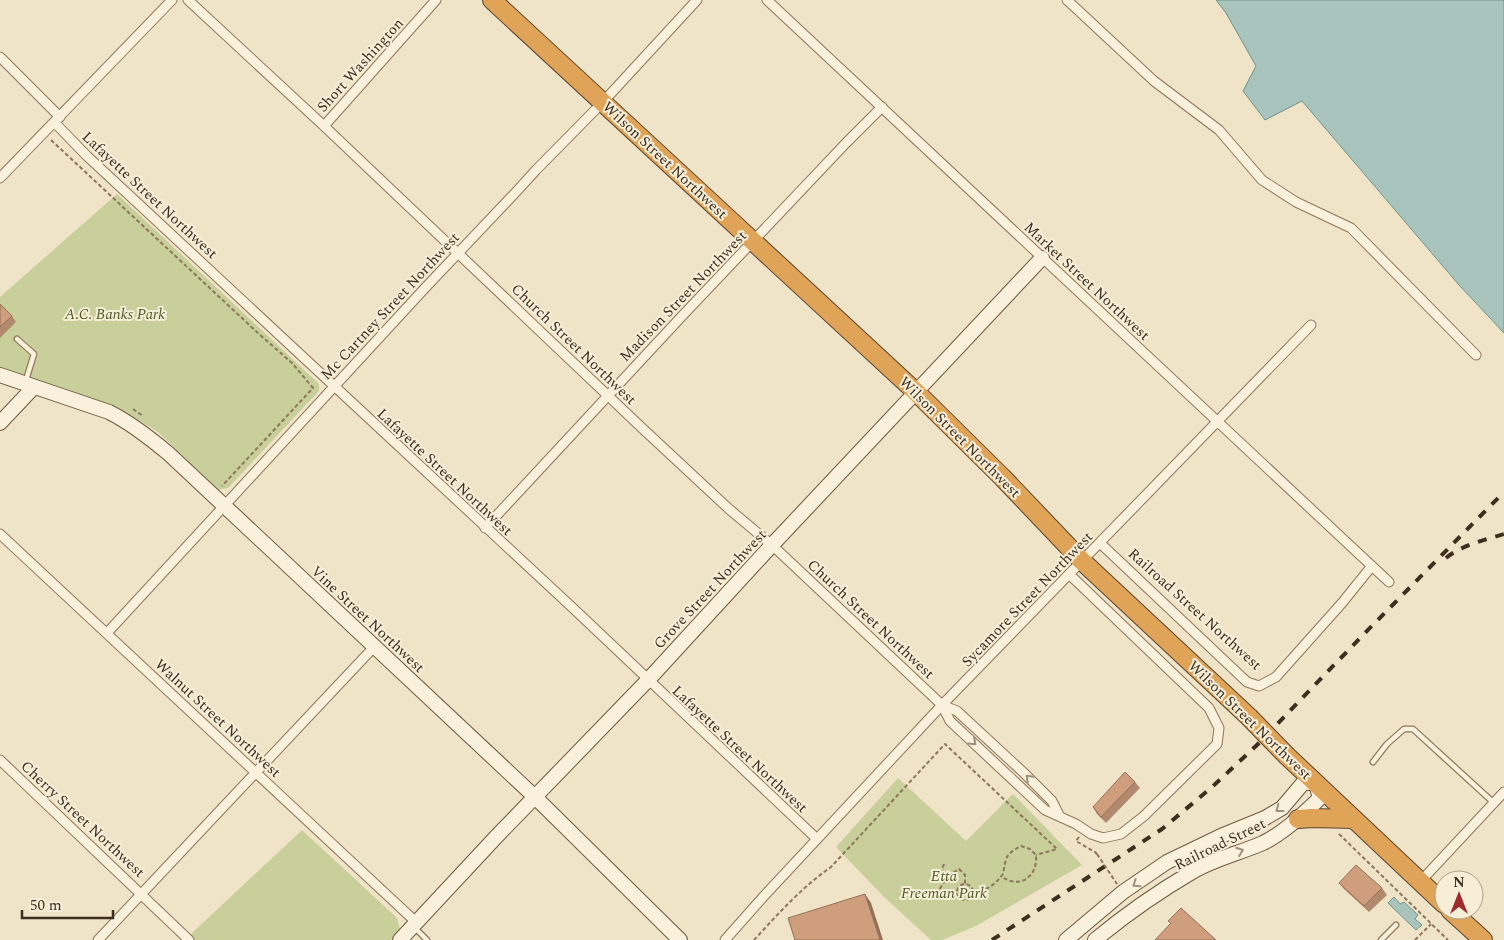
<svg xmlns="http://www.w3.org/2000/svg" width="1504" height="940" font-family="Spectral,serif">
  <style>
    .green { fill: #c9cf9b }
    .water { fill: #a9c4bc; stroke: #6f938a }
    .lines { fill: none; stroke-linecap: round; stroke-linejoin: round }
    .lane-casing { stroke: #8d765c; stroke-width: 7 }
    .street-casing { stroke: #8d765c; stroke-width: 11 }
    .secondary-casing { stroke: #6f573f; stroke-width: 16 }
    .highway-casing { stroke: #5b4430; stroke-width: 20 }
    .path { stroke: #8d765c; stroke-width: 2; stroke-dasharray: 4 2.5; stroke-linecap: butt }
    .lane { stroke: #faf1dc; stroke-width: 4.5 }
    .street { stroke: #faf1dc; stroke-width: 9 }
    .secondary { stroke: #faf1dc; stroke-width: 14 }
    .highway { stroke: #e0a458; stroke-width: 18 }
    .rail { stroke: #3d2e20; stroke-width: 4; stroke-dasharray: 9 9; stroke-linecap: butt }
    .highway-bridge-casing { stroke: #5b4430; stroke-width: 20; stroke-linecap: butt }
    .path-bridge { stroke: #8d765c; stroke-width: 2; stroke-dasharray: 4 2.5; stroke-linecap: butt }
    .highway-bridge { stroke: #e0a458; stroke-width: 18 }
    .wall { fill: #b2896c }
    .shaded-wall { fill: #916f58 }
    .building { fill: #cf9f7d; stroke: #916f58 }
    .oneway { stroke: #9c907e }
    .labels { text-anchor: middle; stroke-width: 4; stroke-linejoin: round; paint-order: stroke }
    .street-label { font-size: 15px; fill: #3d2e20; stroke: #f7eed8 }
    .park-label { font-size: 15px; font-style: italic; fill: #4d5a26; stroke: #f7eed8 }
  </style>
  <rect width="100%" height="100%" fill="#f0e4c8"/>
  <g class="green">
    <path d="M 117,194 L 319,384 L 319,391 L 228,488 L 218,490 L 158,432 L 117,407 L 0,369 L 0,297 Z"/>
    <path d="M 898,778 L 966,841 L 1013,794 L 1082,865 L 976,926 L 942,940 L 931,940 L 885,898 L 836,847 Z"/>
    <path d="M 302,830 L 397,918 L 400,929 L 391,940 L 189,940 L 192,933 Z"/>
  </g>
  <g class="water">
    <path d="M 1216,0 L 1504,0 L 1504,333 L 1459,285 L 1302,101 L 1265,120 L 1243,91 L 1256,66 L 1226,13 Z"/>
    <path d="M 1394,897 L 1400,904 L 1404,902 L 1418,915 L 1415,919 L 1422,925 L 1416,930 L 1388,903 Z"/>
  </g>
  <g class="lines">
    <defs>
      <g id="lane">
        <path d="M 17,339 L 34,354 L 26,380"/>
        <path d="M 1373,762 L 1387,744 L 1404,729 L 1413,729 L 1494,803"/>
        <path d="M 414,927 L 427,940"/>
        <path d="M 1381,940 L 1396,925"/>
      </g>
      <g id="street">
        <path d="M 188,0 L 324,126 L 642,428 L 729,509 L 772,545 L 942,705 L 950,721 L 1045,810 L 1076,824 L 1091,834 L 1103,838 L 1121,834 L 1144,816 L 1217,744 L 1219,728 L 1209,708 L 1069,574"/>
        <path d="M 767,0 L 1389,582"/>
        <path d="M 1067,0 L 1154,81 L 1219,130 L 1262,180 L 1296,202 L 1351,228 L 1476,355"/>
        <path d="M 0,57 L 60,117"/>
        <path d="M 55,123 L 87,156 L 575,610 L 817,839"/>
        <path d="M 324,126 L 436,0"/>
        <path d="M 0,178 L 172,0"/>
        <path d="M 485,528 L 683,315 L 846,143 L 882,107"/>
        <path d="M 0,534 L 417,923"/>
        <path d="M 1100,543 L 1247,682 L 1259,686 L 1276,677 L 1342,603 L 1371,567"/>
        <path d="M 107,633 L 425,288 L 516,192 L 536,170 L 603,102 L 697,0"/>
        <path d="M 942,705 L 957,711 L 1024,773 L 1052,801 L 1059,815"/>
        <path d="M 0,760 L 189,940"/>
        <path d="M 1420,882 L 1504,792"/>
        <path d="M 98,940 L 374,647"/>
        <path d="M 725,940 L 764,896 L 942,705 L 1311,325"/>
      </g>
      <g id="secondary">
        <path d="M 0,375 L 109,412 C 131,423 150,438 169,454 L 535,797 L 680,940"/>
        <path d="M 0,423 L 34,387"/>
        <path d="M 400,940 L 496,837 L 648,680 L 772,545 L 1042,258"/>
        <path d="M 1066,940 L 1123,892 L 1167,862 L 1221,836 L 1265,818 L 1282,808 L 1304,782 L 1316,784 L 1320,798 C 1302,815 1285,832 1263,843 C 1240,853 1214,859 1192,872 C 1158,892 1125,915 1095,940"/>
      </g>
      <g id="highway">
        <path d="M 492,0 L 917,393 L 1003,478 L 1082,561 L 1249,717"/>
        <path d="M 1287,756 L 1444,904"/>
        <path d="M 1298,819 L 1312,818 L 1353,819"/>
        <path d="M 1450,910 L 1483,940"/>
      </g>
    </defs>
    <use href="#lane" class="lane-casing"/>
    <use href="#street" class="street-casing"/>
    <use href="#secondary" class="secondary-casing"/>
    <use href="#highway" class="highway-casing"/>
    <g class="path">
      <path d="M 51,140 L 259,334 L 292,363 L 313,388 L 222,486"/>
      <path d="M 133,409 L 143,416"/>
      <path d="M 1339,834 L 1448,940"/>
      <path d="M 1079,837 L 1076,841 L 1095,852 L 1097,854"/>
      <path d="M 944,864 L 942,869 L 948,876 L 939,890 L 946,897 L 945,899"/>
      <path d="M 948,876 L 959,869 L 965,875 L 965,885"/>
      <circle cx="965" cy="892" r="8"/>
      <path d="M 973,892 C 987,890 994,886 1003,874 C 1006,858 1005,854 1021,846 L 1030,849 L 1036,855 C 1038,877 1019,890 1001,876"/>
      <path d="M 754,940 C 778,914 802,887 831,867 L 945,744 L 1057,849 L 1036,855"/>
      <path d="M 1415,940 L 1431,924"/>
    </g>
    <use href="#lane" class="lane"/>
    <use href="#street" class="street"/>
    <use href="#secondary" class="secondary"/>
    <use href="#highway" class="highway"/>
    <g class="rail">
      <path d="M 1446,558 C 1462,545 1484,540 1504,534"/>
      <path d="M 992,940 L 1162,829 L 1211,788 L 1257,745 L 1362,636 L 1504,492"/>
    </g>
    <defs>
      <path id="highway-bridge" d="M 1249,717 L 1287,756"/>
    </defs>
    <use href="#highway-bridge" class="highway-bridge-casing"/>
    <path class="path-bridge" d="M 1097,854 L 1117,884"/>
    <use href="#highway-bridge" class="highway-bridge"/>
  </g>
  <g class="wall">
    <path d="M 0,304 L 12,316 L 16,322 L 0,338 Z"/>
    <path d="M 1135,782 L 1140,788 L 1106,823 L 1097,814 L 1093,807 Z"/>
    <path d="M 1339,883 L 1382,888 L 1387,895 L 1369,912 L 1344,889 Z"/>
  </g>
  <path class="shaded-wall" d="M 865,894 L 871,903 L 883,940 L 880,940 Z"/>
  <g class="building">
    <path d="M 0,304 L 12,316 L 0,327 Z"/>
    <path d="M 1125,772 L 1135,782 L 1101,817 L 1093,807 Z"/>
    <path d="M 1356,865 L 1382,888 L 1364,906 L 1339,883 Z"/>
    <path d="M 865,894 L 880,940 L 795,940 L 788,918 Z"/>
    <path d="M 1181,908 L 1216,940 L 1155,940 L 1171,923 L 1168,921 Z"/>
  </g>
  <defs><path id="oneway-chevron" d="M-2-3.5L2.5 0L-2 3.5" fill="none" stroke-width="1.6" stroke-linecap="round" stroke-linejoin="round" transform="scale(1.25)"/></defs>
  <g class="oneway">
    <use href="#oneway-chevron" transform="translate(973 742) rotate(43)"/>
    <use href="#oneway-chevron" transform="translate(1029 778) rotate(-135)"/>
    <use href="#oneway-chevron" transform="translate(1279 809) rotate(143)"/>
    <use href="#oneway-chevron" transform="translate(1240 851) rotate(-20)"/>
    <use href="#oneway-chevron" transform="translate(1136 884) rotate(146)"/>
  </g>
  <g class="labels">
    <g class="street-label">
      <text transform="translate(360 65) rotate(-48)" y="5">Short Washington</text>
      <text transform="translate(665 160) rotate(43)" y="5">Wilson Street Northwest</text>
      <text transform="translate(150 195) rotate(43)" y="5">Lafayette Street Northwest</text>
      <text transform="translate(1087 281) rotate(43)" y="5">Market Street Northwest</text>
      <text transform="translate(683 296) rotate(-46)" y="5">Madison Street Northwest</text>
      <text transform="translate(390 306) rotate(-47)" y="5">Mc Cartney Street Northwest</text>
      <text transform="translate(574 344) rotate(44)" y="5">Church Street Northwest</text>
      <text transform="translate(960 437) rotate(45)" y="5">Wilson Street Northwest</text>
      <text transform="translate(445 472) rotate(43)" y="5">Lafayette Street Northwest</text>
      <text transform="translate(710 589) rotate(-47)" y="5">Grove Street Northwest</text>
      <text transform="translate(1027 599) rotate(-46)" y="5">Sycamore Street Northwest</text>
      <text transform="translate(1195 609) rotate(42)" y="5">Railroad Street Northwest</text>
      <text transform="translate(368 619) rotate(43)" y="5">Vine Street Northwest</text>
      <text transform="translate(871 619) rotate(43)" y="5">Church Street Northwest</text>
      <text transform="translate(218 718) rotate(43)" y="5">Walnut Street Northwest</text>
      <text transform="translate(1250 720) rotate(44)" y="5">Wilson Street Northwest</text>
      <text transform="translate(740 749) rotate(43)" y="5">Lafayette Street Northwest</text>
      <text transform="translate(83 819) rotate(43)" y="5">Cherry Street Northwest</text>
      <text transform="translate(1220 844) rotate(-26)" y="5">Railroad Street</text>
    </g>
    <g class="park-label">
      <text x="115" y="319">A.C. Banks Park</text>
      <text x="944" y="881">Etta<tspan x="944" dy="17">Freeman Park</tspan></text>
    </g>
  </g>
  <g transform="translate(1459 895)"><circle r="24" fill="#f7eed8" stroke="#ada18e"/>
  <path d="M0-4L9 19L0 12L-9 19Z" fill="#9e2a2b"/>
  <text y="-8" font-size="14" font-weight="bold" text-anchor="middle" fill="#3d2e20">N</text>
  </g>
  <path d="M22 910v8h91v-8" fill="none" stroke="#3d2e20" stroke-width="2.5"/>
  <text x="30" y="910" font-size="15" fill="#3d2e20" stroke="#f7eed8" stroke-width="4" paint-order="stroke">50 m</text>
</svg>
